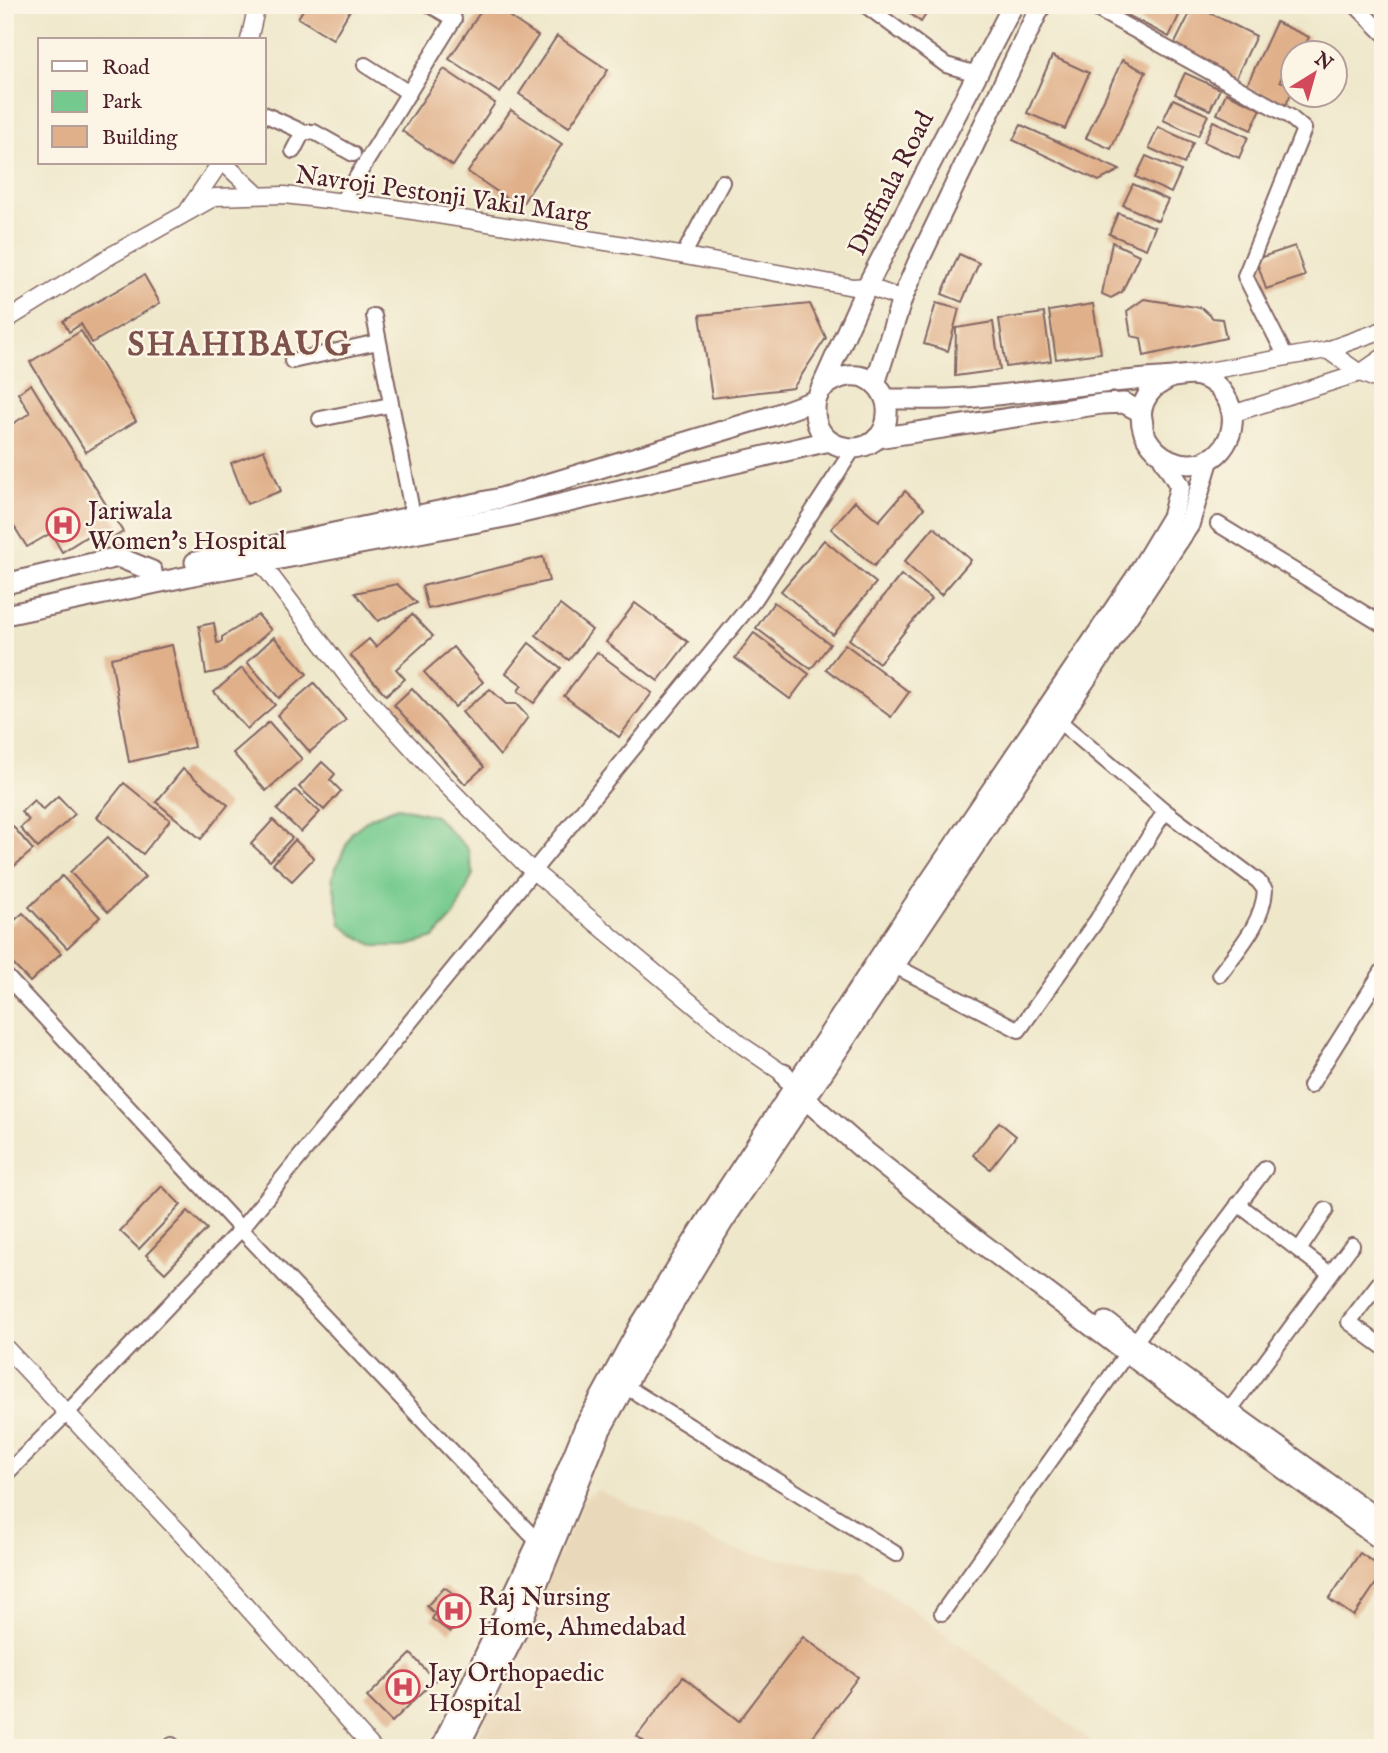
<svg xmlns="http://www.w3.org/2000/svg" width="1388" height="1753" font-family="'IM FELL English',serif">
  <style>
    .built { fill: #ead8ba }
    .green { fill: #74ca8e; stroke: #5f745c; stroke-width: 2 }
    .building { fill: #e0b08a }
    .lines { fill: none; stroke-linecap: round; stroke-linejoin: round }
    .minor-casing { stroke: #836563; stroke-width: 18 }
    .tertiary-casing { stroke: #836563; stroke-width: 19 }
    .secondary-casing { stroke: #836563; stroke-width: 23 }
    .minor { stroke: #fff; stroke-width: 14 }
    .tertiary { stroke: #fff; stroke-width: 16 }
    .secondary { stroke: #fff; stroke-width: 19 }
    .labels { text-anchor: middle; stroke-width: 5; stroke-linejoin: round; paint-order: stroke }
    .street-label { font-size: 26px; fill: #4a1f2b; stroke: #fcf5e5 }
    .poi-label { font-size: 26px; fill: #4a1f2b; stroke: #fcf5e5; text-anchor: start }
    .district-label { font-size: 33px; font-weight: bold; letter-spacing: 2px; fill: #7e524c; stroke: #fcf5e5 }
  </style>
  <rect width="100%" height="100%" fill="#fcf5e5"/>
  <filter id="ink" filterUnits="userSpaceOnUse"><feTurbulence type="fractalNoise" baseFrequency=".0143" numOctaves="2"/><feDisplacementMap in="SourceGraphic" scale="14" xChannelSelector="R" yChannelSelector="G"/><feConvolveMatrix kernelMatrix="1 2 1 2 8 2 1 2 1" color-interpolation-filters="sRGB"/></filter>
  <filter id="wash" filterUnits="userSpaceOnUse"><feTurbulence type="fractalNoise" baseFrequency=".00686" numOctaves="4" result="noise"/><feDisplacementMap in="SourceGraphic" scale="28" xChannelSelector="R" yChannelSelector="G"/><feGaussianBlur stdDeviation="1.57" result="paint"/><feColorMatrix in="noise" values="0 0 0 0 0 0 0 0 0 0 0 0 0 0 0 0 0 1.4 0 .05"/><feComposite in="paint" operator="in"/></filter>
  <g filter="url(#wash)">
    <rect width="100%" height="100%" fill="#eee7ca"/>
    <path class="built" d="M 597,1490 L 733,1550 L 862,1573 L 1101,1748 L 472,1748 L 585,1498 Z"/>
    <path class="green" d="M 398,807 L 435,816 L 468,849 L 473,874 L 454,916 L 434,938 L 407,946 L 375,946 L 353,934 L 341,924 L 332,877 L 352,832 L 372,817 Z"/>
    <g id="blocks">
      <g class="building">
        <path d="M 306,5 L 353,5 L 333,39 L 298,18 Z"/>
        <path d="M 485,5 L 492,5 L 538,36 L 500,93 L 449,59 Z"/>
        <path d="M 899,5 L 932,5 L 921,22 Z"/>
        <path d="M 1118,5 L 1184,5 L 1169,37 L 1116,9 Z"/>
        <path d="M 1194,5 L 1256,36 L 1235,80 L 1172,49 Z"/>
        <path d="M 1276,22 L 1309,37 L 1302,52 L 1294,52 L 1294,67 L 1287,64 L 1280,81 L 1294,87 L 1286,105 L 1246,87 Z"/>
        <path d="M 557,36 L 608,70 L 569,127 L 519,94 Z"/>
        <path d="M 1052,56 L 1089,73 L 1065,129 L 1027,113 Z"/>
        <path d="M 1122,60 L 1146,72 L 1111,149 L 1086,138 Z"/>
        <path d="M 444,69 L 495,103 L 453,166 L 402,131 Z"/>
        <path d="M 1185,73 L 1220,89 L 1210,110 L 1175,94 Z"/>
        <path d="M 1226,93 L 1261,109 L 1251,130 L 1217,114 Z"/>
        <path d="M 1173,99 L 1208,115 L 1198,136 L 1163,120 Z"/>
        <path d="M 511,110 L 562,144 L 520,207 L 468,172 Z"/>
        <path d="M 1213,121 L 1248,137 L 1239,158 L 1204,142 Z"/>
        <path d="M 1021,125 L 1120,170 L 1099,181 L 1013,140 Z"/>
        <path d="M 1158,127 L 1193,143 L 1184,164 L 1149,148 Z"/>
        <path d="M 1146,156 L 1181,171 L 1171,193 L 1136,177 Z"/>
        <path d="M 1133,184 L 1168,200 L 1158,221 L 1123,205 Z"/>
        <path d="M 1118,213 L 1155,227 L 1146,249 L 1109,234 Z"/>
        <path d="M 1112,242 L 1139,255 L 1122,292 L 1111,298 L 1102,294 Z"/>
        <path d="M 1295,246 L 1305,276 L 1266,289 L 1256,259 Z"/>
        <path d="M 959,254 L 979,263 L 962,302 L 942,294 Z"/>
        <path d="M 144,275 L 160,303 L 92,343 L 81,324 L 69,332 L 63,321 Z"/>
        <path d="M 1144,299 L 1202,308 L 1213,318 L 1222,319 L 1226,338 L 1144,356 L 1141,338 L 1131,336 L 1127,311 Z"/>
        <path d="M 936,303 L 959,309 L 948,351 L 924,344 Z"/>
        <path d="M 810,304 L 826,338 L 793,388 L 712,398 L 700,315 Z"/>
        <path d="M 1093,304 L 1101,353 L 1056,359 L 1049,311 Z"/>
        <path d="M 1044,313 L 1051,361 L 1006,367 L 999,319 Z"/>
        <path d="M 993,322 L 1000,370 L 955,376 L 956,328 Z"/>
        <path d="M 81,331 L 136,421 L 86,452 L 30,362 Z"/>
        <path d="M 31,384 L 123,532 L 105,543 L 97,530 L 62,552 L 51,533 L 27,547 L 5,512 L 5,421 L 9,426 L 30,413 L 18,393 Z"/>
        <path d="M 264,450 L 281,491 L 247,504 L 231,463 Z"/>
        <path d="M 905,491 L 924,508 L 874,566 L 831,529 L 855,501 L 879,521 Z"/>
        <path d="M 934,527 L 971,560 L 941,595 L 904,562 Z"/>
        <path d="M 824,540 L 876,583 L 833,635 L 781,591 Z"/>
        <path d="M 543,557 L 549,581 L 428,609 L 422,586 Z"/>
        <path d="M 901,575 L 931,599 L 879,663 L 849,639 Z"/>
        <path d="M 397,584 L 417,603 L 378,621 L 355,593 Z"/>
        <path d="M 774,602 L 830,644 L 811,669 L 756,628 Z"/>
        <path d="M 635,603 L 688,642 L 658,681 L 606,642 Z"/>
        <path d="M 560,605 L 592,630 L 569,660 L 536,635 Z"/>
        <path d="M 412,614 L 433,636 L 396,669 L 405,679 L 386,695 L 350,655 L 369,639 L 376,647 Z"/>
        <path d="M 258,615 L 271,630 L 224,670 L 206,674 L 199,626 L 214,623 L 217,643 L 222,642 L 222,637 Z"/>
        <path d="M 754,633 L 809,674 L 790,699 L 735,658 Z"/>
        <path d="M 274,637 L 307,674 L 279,698 L 247,662 Z"/>
        <path d="M 529,643 L 561,668 L 534,703 L 518,691 L 522,685 L 506,673 Z"/>
        <path d="M 845,644 L 909,692 L 891,717 L 826,669 Z"/>
        <path d="M 172,645 L 194,747 L 129,762 L 111,658 Z"/>
        <path d="M 453,647 L 483,682 L 455,707 L 424,672 Z"/>
        <path d="M 597,652 L 652,693 L 619,737 L 564,696 Z"/>
        <path d="M 242,668 L 275,705 L 247,729 L 214,692 Z"/>
        <path d="M 314,683 L 346,720 L 310,752 L 277,715 Z"/>
        <path d="M 412,688 L 484,767 L 465,784 L 394,705 Z"/>
        <path d="M 490,689 L 506,704 L 516,704 L 528,717 L 500,756 L 462,712 Z"/>
        <path d="M 269,722 L 302,759 L 266,791 L 233,753 Z"/>
        <path d="M 322,762 L 335,774 L 330,780 L 341,791 L 324,810 L 299,787 Z"/>
        <path d="M 183,769 L 228,805 L 201,839 L 156,802 Z"/>
        <path d="M 124,783 L 170,820 L 143,854 L 97,817 Z"/>
        <path d="M 295,790 L 320,812 L 301,832 L 277,810 Z"/>
        <path d="M 58,796 L 75,814 L 38,848 L 20,828 L 29,820 L 21,812 L 34,800 L 43,810 Z"/>
        <path d="M 5,817 L 33,850 L 5,874 Z"/>
        <path d="M 273,820 L 292,838 L 270,861 L 251,844 Z"/>
        <path d="M 108,837 L 145,877 L 108,912 L 70,872 Z"/>
        <path d="M 295,840 L 314,858 L 292,881 L 273,864 Z"/>
        <path d="M 62,876 L 100,917 L 67,948 L 29,907 Z"/>
        <path d="M 23,913 L 61,953 L 30,982 L 5,956 L 5,929 Z"/>
        <path d="M 999,1122 L 1016,1136 L 990,1169 L 973,1155 Z"/>
        <path d="M 162,1186 L 181,1205 L 139,1249 L 120,1231 Z"/>
        <path d="M 188,1211 L 207,1229 L 165,1273 L 146,1255 Z"/>
        <path d="M 1360,1553 L 1383,1569 L 1383,1573 L 1354,1616 L 1329,1599 Z"/>
        <path d="M 444,1587 L 470,1605 L 450,1632 L 432,1619 L 435,1614 L 427,1606 Z"/>
        <path d="M 803,1637 L 858,1677 L 804,1748 L 652,1748 L 637,1736 L 683,1677 L 739,1721 Z"/>
        <path d="M 411,1654 L 435,1680 L 392,1722 L 367,1697 Z"/>
      </g>
    </g>
  </g>
  <g filter="url(#ink)">
    <use href="#blocks" fill-opacity="0" stroke="#836563" stroke-width="2"/>
    <g class="lines">
      <defs>
        <g id="minor">
          <path d="M 865,5 L 946,65 L 977,74"/>
          <path d="M 1089,5 L 1289,116 L 1304,129 L 1245,276 L 1286,357"/>
          <path d="M 1355,5 L 1383,33"/>
          <path d="M 365,65 L 409,93"/>
          <path d="M 264,114 L 303,132 L 293,151"/>
          <path d="M 303,132 L 314,132 L 353,154"/>
          <path d="M 342,201 L 454,19 L 430,5"/>
          <path d="M 683,256 L 722,182"/>
          <path d="M 374,316 L 413,516"/>
          <path d="M 292,361 L 378,342"/>
          <path d="M 320,419 L 390,405"/>
          <path d="M 1218,524 L 1383,625"/>
          <path d="M 1165,811 L 1258,881 L 1265,890 C 1263,923 1239,948 1220,974"/>
          <path d="M 893,965 L 1019,1030 L 1097,920 L 1165,811 L 1058,720"/>
          <path d="M 5,975 L 241,1229 L 538,1542"/>
          <path d="M 1310,1086 L 1383,970"/>
          <path d="M 1238,1204 L 1330,1274"/>
          <path d="M 1299,1250 L 1326,1210"/>
          <path d="M 1383,1278 L 1349,1322 L 1383,1347"/>
          <path d="M 1135,1342 L 1265,1169"/>
          <path d="M 625,1386 L 896,1554"/>
          <path d="M 1229,1411 L 1352,1245"/>
          <path d="M 5,1475 L 66,1414 L 241,1229 L 756,598 L 854,448"/>
          <path d="M 942,1613 L 1127,1353"/>
          <path d="M 172,1745 L 173,1748"/>
        </g>
        <g id="tertiary">
          <path d="M 249,40 L 257,5"/>
          <path d="M 224,163 L 258,195"/>
          <path d="M 188,210 L 220,163"/>
          <path d="M 5,321 L 110,256 L 215,197 L 284,195 L 388,207 L 631,246 L 853,287 L 867,286 L 902,299"/>
          <path d="M 1327,350 L 1360,373 L 1383,382"/>
          <path d="M 1191,374 L 1327,350 L 1383,330"/>
          <path d="M 1232,414 L 1360,373 L 1383,357"/>
          <path d="M 256,556 L 350,680 L 442,781 L 525,864 L 743,1046 L 784,1074"/>
          <path d="M 5,1347 L 182,1535 L 373,1748"/>
        </g>
        <g id="secondary">
          <path d="M 875,384 L 902,299 L 918,262 L 1041,5"/>
          <path d="M 822,389 C 838,374 864,369 879,388 C 885,396 888,404 887,414 C 886,464 805,458 816,400 L 867,286 L 1013,5"/>
          <path d="M 886,399 C 912,399 939,400 966,398 C 1008,395 1051,388 1093,384 C 1120,381 1146,379 1173,377 C 1182,376 1190,374 1199,376 C 1219,381 1235,404 1232,425 C 1231,438 1222,453 1210,459 C 1164,481 1118,423 1154,388 C 1159,384 1167,380 1172,377"/>
          <path d="M 877,438 L 1102,404 L 1124,403 L 1141,412 L 1143,425"/>
          <path d="M 195,562 L 501,498 L 775,415 L 816,400"/>
          <path d="M 5,584 L 118,557 L 152,571"/>
          <path d="M 5,615 L 199,574 L 505,517 L 829,441"/>
          <path d="M 784,1074 L 794,1089 L 866,1152 L 980,1242 L 1196,1405 L 1383,1541"/>
          <path d="M 1106,1322 L 1383,1523"/>
          <path d="M 441,1748 L 538,1542 L 585,1426 L 639,1327 L 712,1212 L 915,903 L 1136,577 L 1172,517 L 1180,486 L 1163,458"/>
          <path d="M 458,1748 L 522,1621 L 601,1429 L 647,1347 L 723,1222 L 1189,525 L 1209,459"/>
        </g>
      </defs>
      <use href="#minor" class="minor-casing"/>
      <use href="#tertiary" class="tertiary-casing"/>
      <use href="#secondary" class="secondary-casing"/>
      <use href="#minor" class="minor"/>
      <use href="#tertiary" class="tertiary"/>
      <use href="#secondary" class="secondary"/>
    </g>
  </g>
  <defs>
    <symbol id="hospital-ring" viewBox="-11 -11 22 22"><circle r="9.5" fill="#fcf5e5" stroke="#d1495b" stroke-width="1.5"/><path d="M-5-5h3v3.5h4V-5h3V5h-3V1.5h-4V5h-3Z" fill="#d1495b"/></symbol>
  </defs>
  <g fill-rule="evenodd">
    <use href="#hospital-ring" x="44" y="506" width="38" height="38"/>
    <use href="#hospital-ring" x="435" y="1592" width="38" height="38"/>
    <use href="#hospital-ring" x="384" y="1668" width="38" height="38"/>
  </g>
  <g class="labels">
    <g class="street-label">
      <text transform="translate(890 183) rotate(-63)" y="9">Duffnala Road</text>
      <text transform="translate(443 194) rotate(8)" y="9">Navroji Pestonji Vakil Marg</text>
    </g>
    <g class="poi-label">
      <text x="88" y="519">Jariwala<tspan x="88" dy="30">Women's Hospital</tspan></text>
      <text x="478" y="1605">Raj Nursing<tspan x="478" dy="30">Home, Ahmedabad</tspan></text>
      <text x="428" y="1681">Jay Orthopaedic<tspan x="428" dy="30">Hospital</tspan></text>
    </g>
    <g class="district-label">
      <text x="240" y="355">SHAHIBAUG</text>
    </g>
  </g>
  <rect width="1388" height="1753" fill="none" stroke="#fcf5e5" stroke-width="28"/>
  <rect x="38" y="38" width="228" height="126" fill="#fcf5e5" stroke="#b59f9b" stroke-width="2"/>
  <rect x="52" y="61" width="35" height="10" fill="#ffffff" stroke="#b59f9b" stroke-width="2"/>
  <text x="102" y="74" font-size="21" fill="#4a1f2b">Road</text>
  <rect x="52" y="91" width="35" height="21" fill="#74ca8e" stroke="#b59f9b" stroke-width="2"/>
  <text x="102" y="108" font-size="21" fill="#4a1f2b">Park</text>
  <rect x="52" y="126" width="35" height="21" fill="#e0b08a" stroke="#b59f9b" stroke-width="2"/>
  <text x="102" y="144" font-size="21" fill="#4a1f2b">Building</text>
  <g transform="translate(1314 74) rotate(37)"><circle r="33" fill="#fcf5e5" stroke="#b59f9b" stroke-width="2"/>
  <path d="M0-5L12 26L0 18L-12 26Z" fill="#d1495b"/>
  <text y="-10" font-size="19" font-weight="bold" text-anchor="middle" fill="#4a1f2b">N</text>
  </g>
</svg>
